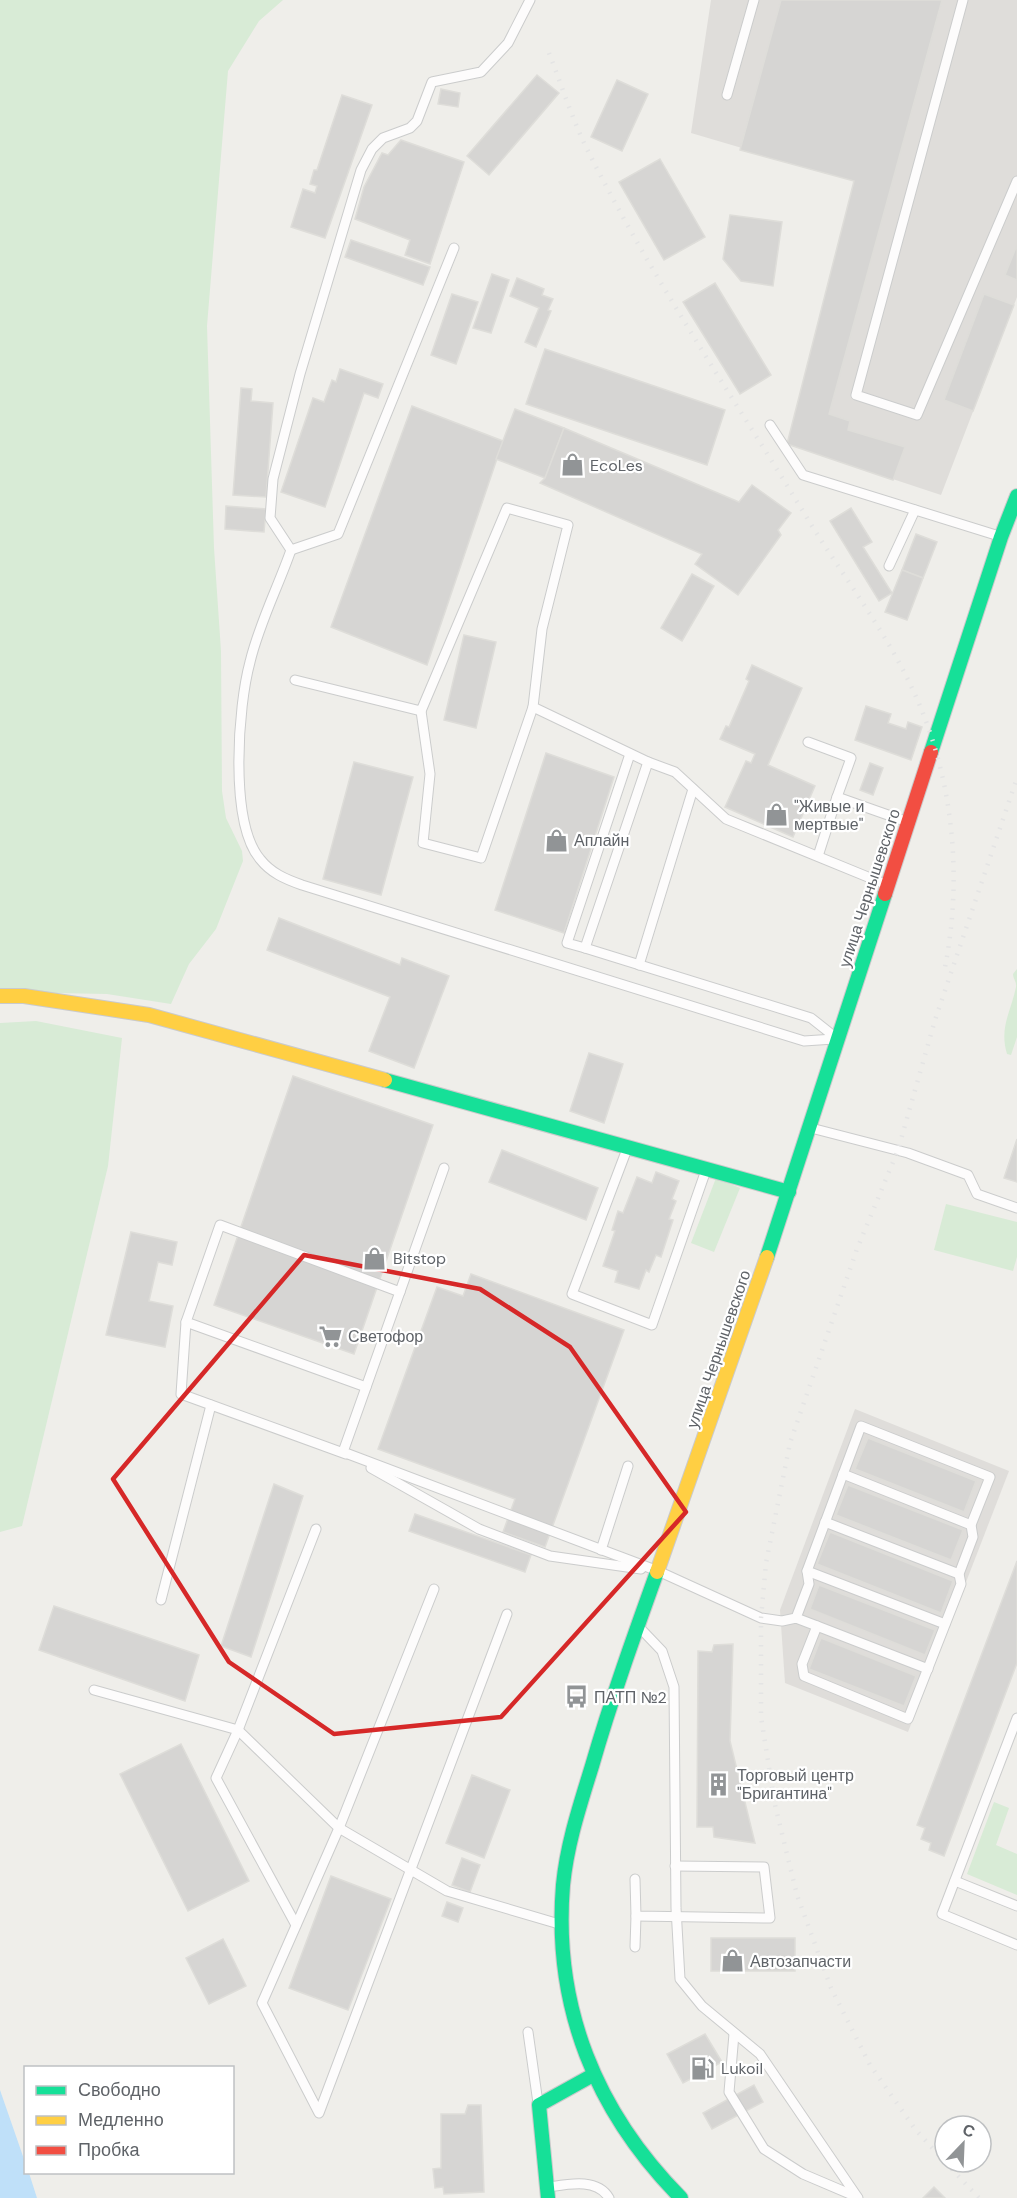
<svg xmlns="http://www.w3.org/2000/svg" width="1017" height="2198" font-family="'DM Sans',sans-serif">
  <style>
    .industrial { fill: #dfddda }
    .green { fill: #d8ebd6 }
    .water { fill: #bfe0f9 }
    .building { fill: #d6d5d3; stroke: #deddd9; stroke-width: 1.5 }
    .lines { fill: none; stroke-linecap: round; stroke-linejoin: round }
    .lane-casing { stroke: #cbcccc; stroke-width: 11 }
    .fast-casing { stroke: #cacacb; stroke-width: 16 }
    .slow-casing { stroke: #cacacb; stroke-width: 16 }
    .jam-casing { stroke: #cacacb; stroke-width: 16 }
    .lane { stroke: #fdfcfc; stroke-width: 9 }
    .fast { stroke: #16e098; stroke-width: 14 }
    .slow { stroke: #ffcf43; stroke-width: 14 }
    .jam { stroke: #f24e42; stroke-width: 14 }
    .rail { stroke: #e4e4e4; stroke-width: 4.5; stroke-dasharray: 1.5 8; stroke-linecap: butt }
    .marked { fill: none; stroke: #d62828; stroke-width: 4.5; stroke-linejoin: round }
    .labels { text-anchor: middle; stroke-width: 4.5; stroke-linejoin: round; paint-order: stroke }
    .poi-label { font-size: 16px; fill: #5f6368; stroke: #fff; text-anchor: start }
    .street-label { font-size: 16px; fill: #5f6368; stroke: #fff }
  </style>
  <rect width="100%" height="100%" fill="#efeeea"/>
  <g class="industrial">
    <path d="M 711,0 L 1017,0 L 1017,297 L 941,495 L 787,444 L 854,181 L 691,133 Z"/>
    <path d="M 855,1409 L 1009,1471 L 908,1732 L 785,1683 L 780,1610 Z"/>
  </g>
  <g class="green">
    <path d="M 0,0 L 283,0 L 259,21 L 228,71 L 207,326 L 214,548 L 221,651 L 222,791 L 226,818 L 242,851 L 243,861 L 216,929 L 189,964 L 171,1004 L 107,994 L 0,992 Z"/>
    <path d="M 1017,969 L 1017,1037 L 1011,1055 L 1007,1054 C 999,1027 1011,1012 1016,987 C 1017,982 1013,979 1013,974 Z"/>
    <path d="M 36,1021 L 122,1038 L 108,1166 L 22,1526 L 0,1532 L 0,1023 Z"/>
    <path d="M 716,1178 L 740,1188 L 714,1252 L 691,1243 Z"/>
    <path d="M 946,1204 L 1017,1222 L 1017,1257 L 1013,1271 L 934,1250 Z"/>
    <path d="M 994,1802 L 1009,1808 L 996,1845 L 1017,1854 L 1017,1895 L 967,1874 Z"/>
  </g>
  <path class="water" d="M 0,2090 L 25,2162 L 26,2172 L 29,2173 L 37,2198 L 0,2198 Z"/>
  <g class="building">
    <path d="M 781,0 L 942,0 L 829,414 L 850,421 L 848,430 L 905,447 L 893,480 L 787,444 L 854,181 L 740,150 Z"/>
    <path d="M 537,75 L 559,93 L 489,175 L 467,156 Z"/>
    <path d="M 617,80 L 648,94 L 622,151 L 591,137 Z"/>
    <path d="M 441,89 L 460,93 L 458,107 L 438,104 Z"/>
    <path d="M 342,95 L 372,105 L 325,238 L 291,227 L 303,189 L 315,193 L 317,186 L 310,184 L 314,170 L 317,170 Z"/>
    <path d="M 401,140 L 464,162 L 430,264 L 405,255 L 410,240 L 355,219 L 364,187 L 382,153 L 388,155 Z"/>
    <path d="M 660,159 L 705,237 L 664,260 L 619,182 Z"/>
    <path d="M 730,215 L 782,222 L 773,286 L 741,281 L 723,259 Z"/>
    <path d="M 351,240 L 430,267 L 423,285 L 345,257 Z"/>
    <path d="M 1017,245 L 1017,280 L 1005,275 Z"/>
    <path d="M 492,274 L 509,280 L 491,333 L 473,328 Z"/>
    <path d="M 517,278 L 544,289 L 542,295 L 553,299 L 548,310 L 551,311 L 536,347 L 525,342 L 539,308 L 510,296 Z"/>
    <path d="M 715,283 L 771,375 L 740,394 L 683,302 Z"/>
    <path d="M 452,294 L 478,302 L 456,364 L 431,355 Z"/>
    <path d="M 984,294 L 1014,305 L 973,411 L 944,400 Z"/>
    <path d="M 545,349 L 725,410 L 707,465 L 526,404 Z"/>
    <path d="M 340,369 L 383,384 L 378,398 L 364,393 L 325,507 L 281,492 L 313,398 L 324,402 L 332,380 L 336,382 Z"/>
    <path d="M 241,388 L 252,389 L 251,401 L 273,403 L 266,497 L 233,495 Z"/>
    <path d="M 412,406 L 503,441 L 427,665 L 331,627 Z"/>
    <path d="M 515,409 L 564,428 L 545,478 L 496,459 Z"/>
    <path d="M 564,428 L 739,502 L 752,485 L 791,513 L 778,530 L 781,535 L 738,595 L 695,564 L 702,554 L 540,483 L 545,478 Z"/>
    <path d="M 226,506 L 266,509 L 264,532 L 225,529 Z"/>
    <path d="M 851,508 L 872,542 L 863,547 L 892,593 L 879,601 L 830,521 Z"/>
    <path d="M 916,534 L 937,542 L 923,578 L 902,570 Z"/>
    <path d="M 902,570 L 923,578 L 907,620 L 885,612 Z"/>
    <path d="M 692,574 L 714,586 L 682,641 L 661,628 Z"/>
    <path d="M 464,635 L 496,642 L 476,728 L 444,720 Z"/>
    <path d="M 752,665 L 802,688 L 768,765 L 815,786 L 793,837 L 725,807 L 746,761 L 751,763 L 755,754 L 720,739 L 726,726 L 729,727 L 749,681 L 746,679 Z"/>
    <path d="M 866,706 L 891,714 L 888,723 L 906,729 L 908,722 L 922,727 L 911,760 L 855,740 Z"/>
    <path d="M 546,753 L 614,777 L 564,933 L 495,910 Z"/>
    <path d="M 354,762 L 413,777 L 381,895 L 323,879 Z"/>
    <path d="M 870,763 L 883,768 L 873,795 L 860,790 Z"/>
    <path d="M 279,918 L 400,965 L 402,958 L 449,976 L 414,1068 L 369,1051 L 390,997 L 267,950 Z"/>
    <path d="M 589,1053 L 623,1064 L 604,1123 L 570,1111 Z"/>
    <path d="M 293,1076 L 433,1125 L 354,1354 L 214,1305 Z"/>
    <path d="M 1017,1139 L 1017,1182 L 1004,1178 Z"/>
    <path d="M 502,1150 L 598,1188 L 586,1220 L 489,1182 Z"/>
    <path d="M 656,1172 L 679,1181 L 672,1199 L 676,1201 L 669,1219 L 673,1220 L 661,1257 L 656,1255 L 649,1272 L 646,1270 L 639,1289 L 615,1282 L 618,1271 L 603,1266 L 615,1231 L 612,1230 L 618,1211 L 623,1213 L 637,1177 L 652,1183 Z"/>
    <path d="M 131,1232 L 177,1242 L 172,1265 L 158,1262 L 149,1301 L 173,1306 L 165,1347 L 106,1335 Z"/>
    <path d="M 471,1274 L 624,1330 L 545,1547 L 503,1532 L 515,1499 L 378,1449 L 437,1287 L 463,1296 Z"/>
    <path d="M 868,1438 L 976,1481 L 964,1512 L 855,1469 Z"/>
    <path d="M 274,1484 L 303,1496 L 251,1657 L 221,1646 Z"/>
    <path d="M 848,1485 L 963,1530 L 951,1560 L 836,1515 Z"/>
    <path d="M 415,1514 L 531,1555 L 525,1572 L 409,1531 Z"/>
    <path d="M 830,1532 L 953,1581 L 941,1613 L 817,1564 Z"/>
    <path d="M 1017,1561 L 1017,1663 L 944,1856 L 929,1850 L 931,1843 L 921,1839 L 925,1828 L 917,1825 Z"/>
    <path d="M 819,1585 L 935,1630 L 925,1655 L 810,1609 Z"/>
    <path d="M 54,1606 L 199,1655 L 185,1701 L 39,1650 Z"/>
    <path d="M 821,1638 L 916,1676 L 904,1706 L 809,1669 Z"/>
    <path d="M 733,1644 L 730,1741 L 755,1843 L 714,1837 L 713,1827 L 697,1827 L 698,1651 L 712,1652 L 714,1645 Z"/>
    <path d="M 181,1744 L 249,1881 L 188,1911 L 120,1774 Z"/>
    <path d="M 472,1775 L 510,1790 L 484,1858 L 446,1843 Z"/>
    <path d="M 462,1858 L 480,1865 L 470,1892 L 452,1885 Z"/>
    <path d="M 331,1876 L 391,1899 L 348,2010 L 289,1988 Z"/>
    <path d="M 447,1902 L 463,1908 L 458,1922 L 442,1916 Z"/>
    <rect x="711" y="1938" width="84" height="33"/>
    <path d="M 223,1939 L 246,1986 L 209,2004 L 186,1958 Z"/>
    <path d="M 705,2034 L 722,2062 L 683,2083 L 667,2054 Z"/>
    <path d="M 754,2085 L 763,2102 L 712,2129 L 703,2113 Z"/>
    <path d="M 468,2105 L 481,2105 L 484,2192 L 444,2194 L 443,2187 L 435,2188 L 433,2169 L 441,2168 L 441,2114 L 465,2114 Z"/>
    <path d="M 934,2187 L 945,2198 L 923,2198 Z"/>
  </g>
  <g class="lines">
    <defs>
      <g id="lane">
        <path d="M 530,0 L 508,43 L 481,72 L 432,82 L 417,121 L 410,128 L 383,138 L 372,149 L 361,170 L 300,374 L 273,479 L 270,518 L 291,550 C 278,587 259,624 250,662 C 238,706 229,822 260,859 C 271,873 285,879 302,885 L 804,1041 L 834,1039"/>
        <path d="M 963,0 L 856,395 L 917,415 L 1017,181"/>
        <path d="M 727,95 L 754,0"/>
        <path d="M 770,425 L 803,475 L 999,536"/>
        <path d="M 291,550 L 338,534 L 454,248"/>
        <path d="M 889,566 L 915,510"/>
        <path d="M 295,680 L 421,711 L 507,508 L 568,525 L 542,629 L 533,707 L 648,762 L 675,772 L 726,819 L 885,884"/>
        <path d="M 421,711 L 430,774 L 423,843 L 481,858 L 533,707"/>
        <path d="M 808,742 L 851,758 L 837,797"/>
        <path d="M 648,762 L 585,948 L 811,1018 L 835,1037"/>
        <path d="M 818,856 L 837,797 L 905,821"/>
        <path d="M 585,948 L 567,943 L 630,754"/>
        <path d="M 639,965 L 693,789"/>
        <path d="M 811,1128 L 908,1153 L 968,1175 L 977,1194 L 1017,1208"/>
        <path d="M 627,1149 L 572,1294 L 652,1325 L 705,1173"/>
        <path d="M 444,1168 L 343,1452 L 658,1571 L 761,1618 L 782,1621 L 796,1618 L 817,1626 L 802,1664 L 804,1676 L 908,1719 L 961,1584 L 959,1574 L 973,1537 L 971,1525 L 990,1477 L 861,1426 L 807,1571 L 809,1584 L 796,1618"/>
        <path d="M 186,1322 L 181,1394 L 346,1454"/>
        <path d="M 366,1387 L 186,1322 L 220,1225 L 400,1292"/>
        <path d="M 371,1468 L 479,1529 L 550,1556 L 641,1569"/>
        <path d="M 843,1474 L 971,1525"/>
        <path d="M 825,1522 L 959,1574"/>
        <path d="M 601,1550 L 628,1466"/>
        <path d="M 807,1571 L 945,1624"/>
        <path d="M 434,1589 L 339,1828 L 262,2003 L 319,2113 L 507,1614"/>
        <path d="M 161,1600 L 211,1405"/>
        <path d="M 817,1626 L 928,1669"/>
        <path d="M 640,1628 L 662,1651 L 674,1687 L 676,1908 L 680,1979 L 702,2006 L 760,2054 L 858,2198"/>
        <path d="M 94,1690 L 238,1730 L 339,1828 L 447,1891 L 559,1924"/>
        <path d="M 1017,1718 L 942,1914 L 1017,1945"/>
        <path d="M 635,1879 L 636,1916 L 770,1918 L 764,1867 L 675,1866"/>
        <path d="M 955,1881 L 1017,1906"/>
        <path d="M 296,1925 L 216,1778 L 238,1730 L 316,1529"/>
        <path d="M 635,1947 L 636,1916"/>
        <path d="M 528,2032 L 538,2103"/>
        <path d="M 734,2034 L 729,2092 L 764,2149 L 803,2174 L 857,2197"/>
        <path d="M 549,2187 C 569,2184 597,2178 609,2198"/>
      </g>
      <g id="fast">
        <path d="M 931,752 L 1001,537 L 1017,496"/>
        <path d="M 385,1080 L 789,1192"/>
        <path d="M 767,1257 L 885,894"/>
        <path d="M 657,1572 C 634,1636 611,1700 592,1766 C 580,1805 567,1844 563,1885 C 553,2007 596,2112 681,2198"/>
        <path d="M 548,2198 L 539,2105 L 593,2075"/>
      </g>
      <g id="slow">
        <path d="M 0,996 L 24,996 L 149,1015 L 385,1080"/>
        <path d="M 657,1572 L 767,1257"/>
      </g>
      <path id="jam" d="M 885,894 L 931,752"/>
    </defs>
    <use href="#lane" class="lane-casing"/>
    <use href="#fast" class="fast-casing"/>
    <use href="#slow" class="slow-casing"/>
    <use href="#jam" class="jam-casing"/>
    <use href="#lane" class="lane"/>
    <use href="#fast" class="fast"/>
    <use href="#slow" class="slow"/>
    <use href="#jam" class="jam"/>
    <g class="rail">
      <path d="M 549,53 C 562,86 573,122 589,153 C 654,282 737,403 812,526 C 849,585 893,641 920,706 C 954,787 962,882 945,967"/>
      <path d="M 945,2162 L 915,2129 L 870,2065 L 831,1988 L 797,1895 L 775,1805 L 761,1717 L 761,1618 L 766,1563 L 790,1443 L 857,1249 L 898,1150 L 935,1020 L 1017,778"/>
      <path d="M 945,2162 L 979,2198"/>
    </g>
  </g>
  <path class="marked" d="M 304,1255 L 480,1289 L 570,1347 L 686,1512 L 501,1717 L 334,1734 L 229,1662 L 113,1479 Z"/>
  <defs>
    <symbol id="shop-bare" viewBox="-9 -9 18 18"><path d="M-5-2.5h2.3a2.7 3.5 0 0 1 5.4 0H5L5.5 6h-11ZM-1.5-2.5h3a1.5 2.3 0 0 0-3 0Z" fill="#919496" stroke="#fff" stroke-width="2.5" paint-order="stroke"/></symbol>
    <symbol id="supermarket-bare" viewBox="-9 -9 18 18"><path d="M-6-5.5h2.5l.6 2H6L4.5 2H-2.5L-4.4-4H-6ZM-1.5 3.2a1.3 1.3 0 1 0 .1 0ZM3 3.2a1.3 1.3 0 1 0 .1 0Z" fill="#919496" stroke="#fff" stroke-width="2.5" paint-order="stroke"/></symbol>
    <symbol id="bus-bare" viewBox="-9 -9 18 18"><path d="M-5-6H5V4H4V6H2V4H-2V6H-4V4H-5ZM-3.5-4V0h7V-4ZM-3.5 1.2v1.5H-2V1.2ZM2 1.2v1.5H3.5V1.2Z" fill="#919496" stroke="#fff" stroke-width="2.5" paint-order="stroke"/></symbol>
    <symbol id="building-bare" viewBox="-9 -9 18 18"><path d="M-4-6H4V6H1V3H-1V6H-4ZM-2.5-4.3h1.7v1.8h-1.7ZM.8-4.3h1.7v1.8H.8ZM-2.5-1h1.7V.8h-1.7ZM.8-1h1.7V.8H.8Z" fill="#919496" stroke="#fff" stroke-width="2.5" paint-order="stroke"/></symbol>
    <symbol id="fuel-bare" viewBox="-9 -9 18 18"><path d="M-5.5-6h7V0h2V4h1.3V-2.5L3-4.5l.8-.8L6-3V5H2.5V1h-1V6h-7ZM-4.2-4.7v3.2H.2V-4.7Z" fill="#919496" stroke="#fff" stroke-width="2.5" paint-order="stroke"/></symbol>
  </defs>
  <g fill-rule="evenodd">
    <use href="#shop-bare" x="556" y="448" width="33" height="33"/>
    <use href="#shop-bare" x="760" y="798" width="33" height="33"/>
    <use href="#shop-bare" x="540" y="824" width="33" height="33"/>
    <use href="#shop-bare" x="358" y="1242" width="33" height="33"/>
    <use href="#supermarket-bare" x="314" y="1320" width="33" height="33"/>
    <use href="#bus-bare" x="560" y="1680" width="33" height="33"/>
    <use href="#building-bare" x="702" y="1768" width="33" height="33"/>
    <use href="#shop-bare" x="716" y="1944" width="33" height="33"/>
    <use href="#fuel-bare" x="686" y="2052" width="33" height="33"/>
  </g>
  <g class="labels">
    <g class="poi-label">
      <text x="590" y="471">EcoLes</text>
      <text x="794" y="812">"Живые и<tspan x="794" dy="18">мертвые"</tspan></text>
      <text x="574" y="846">Аплайн</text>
      <text x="393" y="1264">Bitstop</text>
      <text x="348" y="1342">Светофор</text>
      <text x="594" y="1703">ПАТП №2</text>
      <text x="737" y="1781">Торговый центр<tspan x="737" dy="18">"Бригантина"</tspan></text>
      <text x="750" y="1967">Автозапчасти</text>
      <text x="721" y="2074">Lukoil</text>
    </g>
    <g class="street-label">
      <text transform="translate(869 888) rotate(-72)" y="6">улица Чернышевского</text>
      <text transform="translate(718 1349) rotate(-71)" y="6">улица Чернышевского</text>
    </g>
  </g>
  <rect x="24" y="2066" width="210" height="108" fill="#ffffff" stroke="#bfc1c3" stroke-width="1.5"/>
  <rect x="36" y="2086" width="30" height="9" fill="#16e098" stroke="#bfc1c3" stroke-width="1.5"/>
  <text x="78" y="2096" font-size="18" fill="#5f6368">Свободно</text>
  <rect x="36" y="2116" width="30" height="9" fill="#ffcf43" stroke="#bfc1c3" stroke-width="1.5"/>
  <text x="78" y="2126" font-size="18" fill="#5f6368">Медленно</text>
  <rect x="36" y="2146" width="30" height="9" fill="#f24e42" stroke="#bfc1c3" stroke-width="1.5"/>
  <text x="78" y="2156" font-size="18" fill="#5f6368">Пробка</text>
  <g transform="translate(963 2144) rotate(23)"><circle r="28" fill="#ffffff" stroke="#bfc1c3" stroke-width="1.5"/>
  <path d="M0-4.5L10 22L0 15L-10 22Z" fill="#919496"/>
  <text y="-9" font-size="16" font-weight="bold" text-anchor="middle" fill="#5f6368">С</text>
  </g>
</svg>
